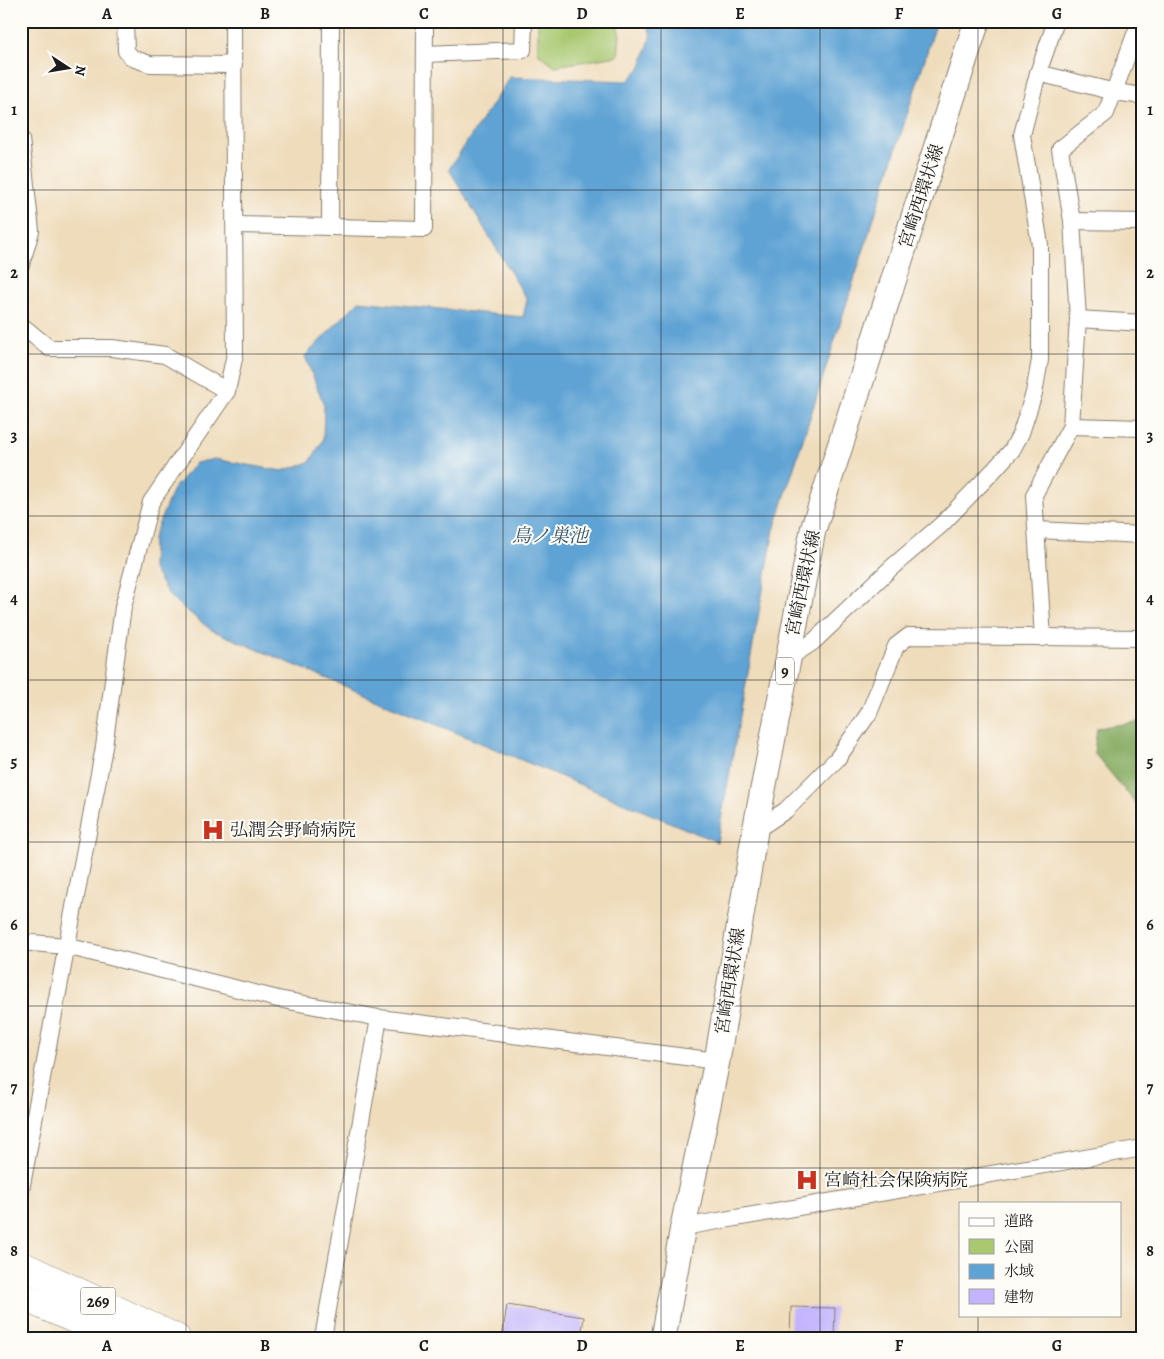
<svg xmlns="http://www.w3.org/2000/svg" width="1164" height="1359" font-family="Alegreya,'Noto Serif JP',serif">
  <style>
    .green { fill: #a9c870; stroke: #627246 }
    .forest { fill: #86ac62; stroke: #51643f }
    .water { fill: #5fa3d4; stroke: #3e6078 }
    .building { fill: #c3b4fd }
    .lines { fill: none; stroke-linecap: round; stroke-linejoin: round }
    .street-casing { stroke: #867c6c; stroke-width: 18 }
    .primary-casing { stroke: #867c6c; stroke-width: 27 }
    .highway-casing { stroke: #867c6c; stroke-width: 29 }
    .street { stroke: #fff; stroke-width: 16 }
    .primary { stroke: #fff; stroke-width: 25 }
    .highway { stroke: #fff; stroke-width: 28 }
    .grid { fill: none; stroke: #1c1c1c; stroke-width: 1; stroke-opacity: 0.55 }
    .labels { text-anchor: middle; stroke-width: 4; stroke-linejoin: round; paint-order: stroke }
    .shield { fill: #fdfcf7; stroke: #605f5e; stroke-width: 1 }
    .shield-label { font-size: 16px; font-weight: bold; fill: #1c1c1c }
    .street-label { font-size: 18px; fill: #1c1c1c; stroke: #fdfcf7 }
    .poi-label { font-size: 18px; fill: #1c1c1c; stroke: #fdfcf7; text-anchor: start }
    .water-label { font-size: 19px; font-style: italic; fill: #3a596f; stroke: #fdfcf7 }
    .neatline { fill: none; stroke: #1c1c1c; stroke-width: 2 }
    .grid-label { font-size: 16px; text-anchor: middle; font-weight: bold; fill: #1c1c1c }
  </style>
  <rect width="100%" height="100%" fill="#fdfcf7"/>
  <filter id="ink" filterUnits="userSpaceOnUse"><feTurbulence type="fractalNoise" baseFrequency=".02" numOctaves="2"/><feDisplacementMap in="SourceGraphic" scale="10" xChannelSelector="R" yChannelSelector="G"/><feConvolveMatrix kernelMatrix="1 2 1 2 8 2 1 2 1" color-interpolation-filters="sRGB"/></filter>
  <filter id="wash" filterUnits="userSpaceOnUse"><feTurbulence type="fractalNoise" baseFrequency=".0096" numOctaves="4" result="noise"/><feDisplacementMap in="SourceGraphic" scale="20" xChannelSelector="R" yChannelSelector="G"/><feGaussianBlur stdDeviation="1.12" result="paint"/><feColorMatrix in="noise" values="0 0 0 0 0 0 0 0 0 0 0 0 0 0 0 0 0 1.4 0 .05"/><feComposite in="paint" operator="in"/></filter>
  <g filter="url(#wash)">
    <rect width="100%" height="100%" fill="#efdcbb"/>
    <path class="green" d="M 538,21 L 615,21 L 620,34 L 618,56 L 555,66 L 538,53 Z"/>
    <path class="forest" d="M 1143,721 L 1143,812 L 1094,753 L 1097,728 Z"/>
    <path class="water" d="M 647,21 L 937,21 L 774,530 L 717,842 L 211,630 L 170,597 L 152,568 L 153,538 L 173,489 L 196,463 L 214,459 L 282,471 L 310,462 L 323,440 L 324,405 L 305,356 L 359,301 L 523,317 L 527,300 L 449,169 L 510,77 L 628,81 L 641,67 L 651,36 Z"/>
    <g id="blocks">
      <g class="building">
        <path d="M 507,1305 L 584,1317 L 581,1338 L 502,1338 Z"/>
        <path d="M 791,1307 L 835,1308 L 834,1338 L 790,1338 Z"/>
      </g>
    </g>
  </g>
  <g filter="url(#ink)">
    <use href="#blocks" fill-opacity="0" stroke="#867c6c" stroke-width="1"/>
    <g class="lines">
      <defs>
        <g id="street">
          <path d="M 125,21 L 126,51 L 132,58 L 150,64 L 234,65"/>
          <path d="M 425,54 L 523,50 L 524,21"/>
          <path d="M 1038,73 L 1115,92 L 1143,96"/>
          <path d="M 21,139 L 31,231 L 21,265"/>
          <path d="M 1072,221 L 1143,222"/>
          <path d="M 235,225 L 424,229 L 425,21"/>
          <path d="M 330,227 L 331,21"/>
          <path d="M 1078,319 L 1143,323"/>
          <path d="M 21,325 L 49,348 L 112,348 L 165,355 L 227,391"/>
          <path d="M 1071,426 L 1143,428"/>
          <path d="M 1036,530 L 1143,535"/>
          <path d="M 1043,638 L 1034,495 L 1071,426 L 1078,319 L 1072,221 L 1060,149 L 1106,113 L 1140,21"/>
          <path d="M 787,659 L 813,642 L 891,568 L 941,525 L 994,470 L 1012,450 L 1021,433 L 1034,393 L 1040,360 L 1040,245 L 1022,135 L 1038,73 L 1056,21"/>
          <path d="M 755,831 L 786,810 L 837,759 L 869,713 L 896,646 L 909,636 L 1143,638"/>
          <path d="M 21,942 L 66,946 L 278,999 L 379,1018 L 717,1061"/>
          <path d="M 21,1190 L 104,747 L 123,607 L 151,502 L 227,391 L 235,354 L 233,21"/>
          <path d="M 683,1227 L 1143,1148"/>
          <path d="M 323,1338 L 379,1018"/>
        </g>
        <path id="primary" d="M 663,1338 L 683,1227 L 717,1061 L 755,831 L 813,530 L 977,21"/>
        <g id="highway">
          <path d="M 21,1265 L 176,1338"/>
          <path d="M 21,1296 L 118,1338"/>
        </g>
      </defs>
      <use href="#street" class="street-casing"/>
      <use href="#primary" class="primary-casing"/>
      <use href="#highway" class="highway-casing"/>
      <use href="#street" class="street"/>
      <use href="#primary" class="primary"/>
      <use href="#highway" class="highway"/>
    </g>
  </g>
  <path class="grid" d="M 186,21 L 186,1338M 344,21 L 344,1338M 503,21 L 503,1338M 661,21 L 661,1338M 820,21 L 820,1338M 978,21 L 978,1203M 21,190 L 1143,190M 21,354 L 1143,354M 21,516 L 1143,516M 21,680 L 1143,680M 21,842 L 1143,842M 21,1006 L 1143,1006M 21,1168 L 1143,1168M 978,1315 L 978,1338"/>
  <defs>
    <symbol id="hospital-bare" viewBox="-9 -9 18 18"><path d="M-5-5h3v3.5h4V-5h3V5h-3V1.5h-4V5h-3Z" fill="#c8321e" stroke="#fdfcf7" stroke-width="2.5" paint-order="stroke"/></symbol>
  </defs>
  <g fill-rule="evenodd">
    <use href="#hospital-bare" x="197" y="814" width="32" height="32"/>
    <use href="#hospital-bare" x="791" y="1164" width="32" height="32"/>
  </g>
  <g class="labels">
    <g class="shield">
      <rect x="776" y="657.5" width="18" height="27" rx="4"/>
      <rect x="80.5" y="1287.5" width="35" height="27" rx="4"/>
    </g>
    <g class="shield-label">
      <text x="785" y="677">9</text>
      <text x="98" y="1307">269</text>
    </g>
    <g class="street-label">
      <text transform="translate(921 196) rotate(-72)" y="6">宮崎西環状線</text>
      <text transform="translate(803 583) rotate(-78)" y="6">宮崎西環状線</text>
      <text transform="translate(730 981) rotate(-81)" y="6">宮崎西環状線</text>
    </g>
    <g class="poi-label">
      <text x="230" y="836">弘潤会野崎病院</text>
      <text x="824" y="1186">宮崎社会保険病院</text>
    </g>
    <g class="water-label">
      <text x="550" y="542">鳥ノ巣池</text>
    </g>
  </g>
  <rect width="1164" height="1359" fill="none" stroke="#fdfcf7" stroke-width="55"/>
  <rect x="959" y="1202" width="162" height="115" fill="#fdfcf7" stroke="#a3a29f"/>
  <rect x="969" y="1218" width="25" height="8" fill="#ffffff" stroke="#a3a29f"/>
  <text x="1004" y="1226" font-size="15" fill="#1c1c1c">道路</text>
  <rect x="969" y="1239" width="25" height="15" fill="#a9c870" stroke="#a3a29f"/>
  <text x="1004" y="1252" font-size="15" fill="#1c1c1c">公園</text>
  <rect x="969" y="1264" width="25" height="15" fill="#5fa3d4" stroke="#a3a29f"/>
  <text x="1004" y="1276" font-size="15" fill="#1c1c1c">水域</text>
  <rect x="969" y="1289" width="25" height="15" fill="#c3b4fd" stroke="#a3a29f"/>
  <text x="1004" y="1302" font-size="15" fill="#1c1c1c">建物</text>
  <g transform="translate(68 68) rotate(102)" stroke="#fdfcf7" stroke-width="4" paint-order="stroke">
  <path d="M0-4L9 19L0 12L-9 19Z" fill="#1c1c1c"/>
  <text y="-8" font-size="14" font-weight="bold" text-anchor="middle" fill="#1c1c1c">N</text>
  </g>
  <rect x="28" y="28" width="1108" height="1304" class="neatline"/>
  <g class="grid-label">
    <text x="107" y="19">A</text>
    <text x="265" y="19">B</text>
    <text x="424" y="19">C</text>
    <text x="582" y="19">D</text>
    <text x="740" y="19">E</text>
    <text x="899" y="19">F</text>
    <text x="1057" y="19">G</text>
    <text x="14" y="115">1</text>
    <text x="1150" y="115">1</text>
    <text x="14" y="278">2</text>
    <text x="1150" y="278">2</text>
    <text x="14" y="441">3</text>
    <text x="1150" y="441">3</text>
    <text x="14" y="604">4</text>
    <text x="1150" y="604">4</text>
    <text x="14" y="767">5</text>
    <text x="1150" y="767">5</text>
    <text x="14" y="930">6</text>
    <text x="1150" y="930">6</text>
    <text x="14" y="1093">7</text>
    <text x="1150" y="1093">7</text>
    <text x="14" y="1256">8</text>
    <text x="1150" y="1256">8</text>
    <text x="107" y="1351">A</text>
    <text x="265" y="1351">B</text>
    <text x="424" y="1351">C</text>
    <text x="582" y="1351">D</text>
    <text x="740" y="1351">E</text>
    <text x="899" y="1351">F</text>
    <text x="1057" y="1351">G</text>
  </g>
</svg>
